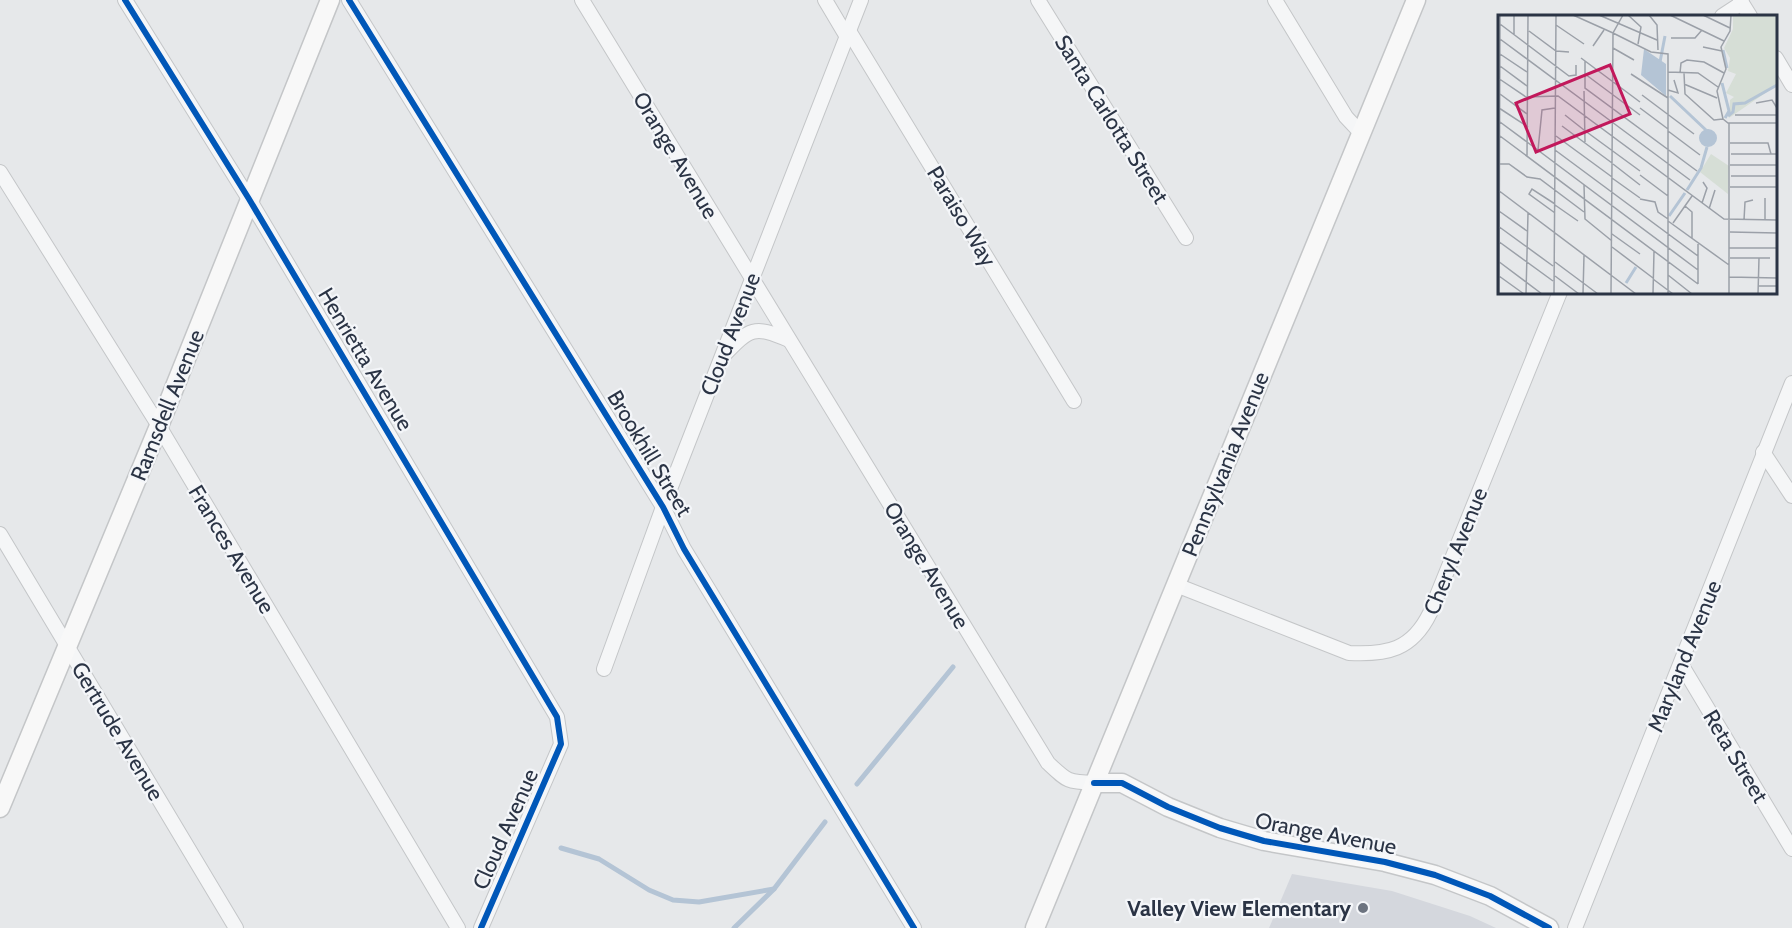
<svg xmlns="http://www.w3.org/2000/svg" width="1792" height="928" font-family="Cabin,sans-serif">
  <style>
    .built { fill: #d4d7dd }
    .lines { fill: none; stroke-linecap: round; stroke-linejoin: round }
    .stream { stroke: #b4c4d5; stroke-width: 5 }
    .street-casing { stroke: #c4c6c8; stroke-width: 16 }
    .secondary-casing { stroke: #c4c6c8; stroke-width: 21 }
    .street { stroke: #f5f6f7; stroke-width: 14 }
    .secondary { stroke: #f8f8f8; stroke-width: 18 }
    .cycleway-casing { stroke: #f4f6f9; stroke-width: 10 }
    .cycleway { stroke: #0057b8; stroke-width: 6 }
    .poi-dot { fill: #6c737f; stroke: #f4f6f9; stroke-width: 2 }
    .labels { text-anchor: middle; stroke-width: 4.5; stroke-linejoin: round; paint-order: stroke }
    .street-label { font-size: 22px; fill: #2b3445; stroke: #f4f6f9 }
    .poi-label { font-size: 22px; font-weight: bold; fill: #2b3445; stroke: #f4f6f9; text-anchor: end }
    .inset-river { fill: none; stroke: #b4c4d5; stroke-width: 3 }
    .inset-road { fill: none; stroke: #9ba0a8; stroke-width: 1.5 }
    .view { fill: #c2185b; fill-opacity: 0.15; stroke: #c2185b; stroke-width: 3 }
    .inset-edge { fill: none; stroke: #2b3445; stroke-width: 3 }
  </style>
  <rect width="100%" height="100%" fill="#e6e8ea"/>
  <path class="built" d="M 1292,874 L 1392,891 L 1470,916 L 1496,928 L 1269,928 Z"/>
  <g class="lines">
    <g class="stream">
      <path d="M 857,784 L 953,667"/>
      <path d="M 561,848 L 599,859 L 649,890 L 673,900 L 699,902 L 774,889"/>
      <path d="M 734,928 L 774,889 L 825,822"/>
    </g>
    <defs>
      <g id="street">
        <path d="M 125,0 L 249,199 L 557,717 L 561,744 L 481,928"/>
        <path d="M 349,0 L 663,507 L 684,549 L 914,928"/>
        <path d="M 582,0 L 1048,763 C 1067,781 1067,782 1094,783"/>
        <path d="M 825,0 L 847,37"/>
        <path d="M 1038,0 L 1186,238"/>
        <path d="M 1275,0 L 1346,117 L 1361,133"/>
        <path d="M 1740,0 L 1750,16"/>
        <path d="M 1722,16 L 1742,3"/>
        <path d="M 849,31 L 1074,401"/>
        <path d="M 1776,58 L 1792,85"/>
        <path d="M 0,172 L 159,426 L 458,928"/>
        <path d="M 724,355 C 750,328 754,325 789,340"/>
        <path d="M 1763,452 L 1792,496"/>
        <path d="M 0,534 L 236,928"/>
        <path d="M 1176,585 L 1349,653 C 1387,655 1412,650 1430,613 L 1560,292"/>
        <path d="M 1681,664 L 1792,849"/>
        <path d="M 604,669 L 663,507 L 861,0"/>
        <path d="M 1575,928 L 1792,383"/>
      </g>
      <g id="secondary">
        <path d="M 1094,783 L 1122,783 L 1168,807 L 1220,828 L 1264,841 L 1385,862 L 1435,875 L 1490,896 L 1549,928"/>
        <path d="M 0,808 L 159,426 L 330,0"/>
        <path d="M 1035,928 L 1416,0"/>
      </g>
    </defs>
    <use href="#street" class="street-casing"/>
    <use href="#secondary" class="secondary-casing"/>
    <use href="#street" class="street"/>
    <use href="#secondary" class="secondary"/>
    <defs>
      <g id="cycleway">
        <path d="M 125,0 L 249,199 L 557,717 L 561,744 L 481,928"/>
        <path d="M 349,0 L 663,507 L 684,549 L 914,928"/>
        <path d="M 1094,783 L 1122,783 L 1168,807 L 1220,828 L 1264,841 L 1385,862 L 1435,875 L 1490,896 L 1549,928"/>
      </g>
    </defs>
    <use href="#cycleway" class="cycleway-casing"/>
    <use href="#cycleway" class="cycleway"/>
  </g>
  <circle class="poi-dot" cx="1363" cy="908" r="6"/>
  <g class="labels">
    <g class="street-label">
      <text transform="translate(1112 119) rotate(58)" y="8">Santa Carlotta Street</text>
      <text transform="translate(676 155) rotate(59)" y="8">Orange Avenue</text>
      <text transform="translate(962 216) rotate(59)" y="8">Paraiso Way</text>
      <text transform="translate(730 334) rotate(-69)" y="8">Cloud Avenue</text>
      <text transform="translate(366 359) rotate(59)" y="8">Henrietta Avenue</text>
      <text transform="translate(167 405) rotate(-68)" y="8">Ramsdell Avenue</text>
      <text transform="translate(650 453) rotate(59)" y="8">Brookhill Street</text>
      <text transform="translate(1225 464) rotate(-68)" y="8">Pennsylvania Avenue</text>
      <text transform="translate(232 549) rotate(59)" y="8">Frances Avenue</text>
      <text transform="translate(1455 551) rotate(-68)" y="8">Cheryl Avenue</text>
      <text transform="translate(927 565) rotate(59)" y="8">Orange Avenue</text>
      <text transform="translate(1684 656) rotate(-68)" y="8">Maryland Avenue</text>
      <text transform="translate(118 731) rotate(59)" y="8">Gertrude Avenue</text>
      <text transform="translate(1736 756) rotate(59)" y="8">Reta Street</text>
      <text transform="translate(505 829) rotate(-66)" y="8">Cloud Avenue</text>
      <text transform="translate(1326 833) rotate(11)" y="8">Orange Avenue</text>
    </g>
    <g class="poi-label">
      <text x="1351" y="916">Valley View Elementary</text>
    </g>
  </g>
  <g transform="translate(1498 15)">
    <rect width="279" height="279" fill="#e6e8ea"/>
    <path d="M 235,0 L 279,0 L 279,70 L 231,103 L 232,85 L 236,82 L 228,78 L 238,59 L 230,56 L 232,43 L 226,33 L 235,14 ZM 213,139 L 231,151 L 230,179 L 202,157 Z" fill="#d6ded6"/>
    <path d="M 146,34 L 168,49 L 168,81 L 143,60 ZM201 123a9 9 0 1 1 18 0a9 9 0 1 1-18 0Z" fill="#b4c4d5"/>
    <path class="inset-river" d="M 225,35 L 229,53M 162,47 L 167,21M 224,68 L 231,96 L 227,103M 172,81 L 209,116M 230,101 L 235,97 L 236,89 L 247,88 L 279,70M 189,175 L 203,153 L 209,132M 171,201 L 187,178M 128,268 L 138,252"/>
    <path class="inset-road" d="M 75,0 L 115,18M 101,0 L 159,25M 130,0 L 143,12 L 140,29M 151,0 L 159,10 L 160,35M 172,0 L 226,26M 205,0 L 232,13M 2,9 L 71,61 L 78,60 L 78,50M 58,10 L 86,29M 31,16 L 58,36 L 71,37M 115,18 L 153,37 L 170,39 L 170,279M 16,19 L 16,0M 173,23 L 197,23 L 204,15M 2,24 L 114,107M 95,31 L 106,15M 205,32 L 224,36M 115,33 L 136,45M 2,39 L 29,57M 83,43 L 142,87M 87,46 L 87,73 L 199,156M 2,51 L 29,71M 170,57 L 200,58 L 220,72M 182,58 L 183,48 L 189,45 L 206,47 L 226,58M 186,58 L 187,79 L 216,105 L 225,104M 87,59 L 142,100M 133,59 L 170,83M 0,63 L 28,82 L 60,81 L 226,204 L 279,205M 186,69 L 219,83M 170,75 L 180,78 L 176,65M 86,76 L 87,127M 2,79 L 29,99M 144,80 L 196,119M 258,88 L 274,85 L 279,93M 1,93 L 30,112M 142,93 L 170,114M 67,100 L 86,115M 237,100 L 279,100M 225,104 L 219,76 L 228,54 L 223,32 L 232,16 L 233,0M 225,104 L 230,108 L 279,108M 2,107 L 29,127M 114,107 L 192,165M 64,111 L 114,148M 86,115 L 142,156M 170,116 L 202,140M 2,121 L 200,269M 58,121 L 114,162M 29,127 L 200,255M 232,128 L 270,128 L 273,139M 40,135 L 44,95 L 57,93M 57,135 L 200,241M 233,139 L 279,139M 29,141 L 30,0M 1,149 L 11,149 L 29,162 L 42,164 L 86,197M 115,149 L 142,170M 232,150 L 279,150M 142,160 L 170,181M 233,161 L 279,161M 114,163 L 142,183M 86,170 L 87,204 L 114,226M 232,172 L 279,172M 0,175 L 138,279M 142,184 L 157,187 L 160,197 L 170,204M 204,188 L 209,173 L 205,167M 57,189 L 34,174 L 31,179 L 57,198M 57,190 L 80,206M 187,191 L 194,197 L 194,223M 211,194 L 217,175M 1,196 L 29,216M 246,205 L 247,187 L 255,185M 267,205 L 267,183M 170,206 L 231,250M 175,208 L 194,181M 0,211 L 55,251M 232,217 L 279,218M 114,219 L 142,239M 0,226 L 55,266M 114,232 L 155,263M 231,233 L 279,233M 232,243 L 272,243M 0,246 L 44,279M 57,247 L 100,279M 170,260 L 194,279M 1,261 L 26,279M 57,261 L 81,279M 231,262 L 279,263M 155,264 L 175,279M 200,269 L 200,229M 260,271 L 279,271M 1,279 L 2,0M 28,279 L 30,198M 56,279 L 58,0M 85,279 L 86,240M 113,279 L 115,18 L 125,0M 155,279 L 156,236M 231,279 L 231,108M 260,279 L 261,243"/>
    <path class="view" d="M 112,50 L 132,99 L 38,137 L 18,88 Z"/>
    <rect width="279" height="279" class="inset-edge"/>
  </g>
</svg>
